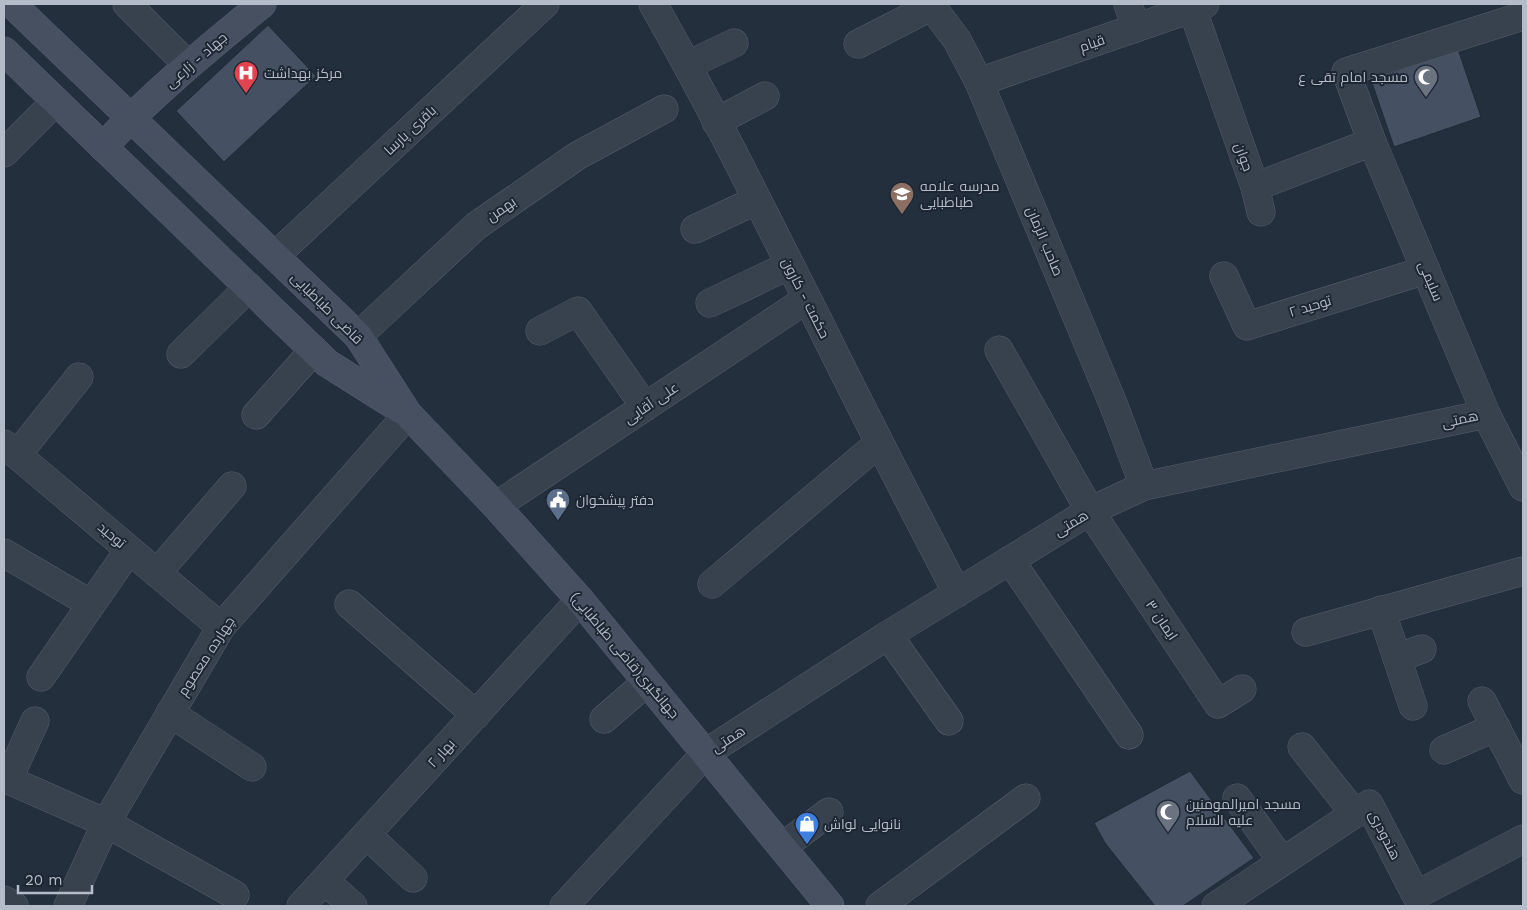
<svg xmlns="http://www.w3.org/2000/svg" width="1527" height="910" font-family="'Work Sans',Cairo,sans-serif">
  <style>
    .building { fill: #455162; stroke: #1f2835 }
    .lines { fill: none; stroke-linecap: round; stroke-linejoin: round }
    .street-casing { stroke: #565f6c; stroke-width: 29 }
    .secondary-casing { stroke: #565f6c; stroke-width: 29 }
    .street { stroke: #38414e; stroke-width: 28 }
    .secondary { stroke: #465061; stroke-width: 28 }
    .labels { text-anchor: middle; stroke-width: 4; stroke-linejoin: round; paint-order: stroke }
    .street-label { font-size: 14px; fill: #b4bcc9; stroke: #1d2633 }
    .poi-label { font-size: 14px; fill: #b4bcc9; stroke: #1d2633; text-anchor: start }
  </style>
  <rect width="100%" height="100%" fill="#242f3e"/>
  <g class="building">
    <path d="M 268,25 L 316,76 L 224,162 L 176,111 Z"/>
    <path d="M 1458,49 L 1481,117 L 1394,147 L 1371,80 Z"/>
    <path d="M 1190,771 L 1254,858 L 1183,906 L 1155,906 L 1105,843 L 1094,823 Z"/>
  </g>
  <g class="lines">
    <defs>
      <g id="street">
        <path d="M 127,4 L 188,65"/>
        <path d="M 653,4 C 713,109 766,218 821,326 C 865,416 911,504 957,593"/>
        <path d="M 930,4 L 957,40 L 979,82 L 1114,406 L 1144,486"/>
        <path d="M 1128,4 L 1136,28"/>
        <path d="M 1192,8 L 1255,187 L 1372,142"/>
        <path d="M 1523,16 L 1346,72 L 1372,142 L 1486,414 L 1523,487"/>
        <path d="M 858,44 L 932,6"/>
        <path d="M 688,65 L 734,43"/>
        <path d="M 979,82 L 1205,4"/>
        <path d="M 716,122 L 765,96"/>
        <path d="M 4,153 L 56,101"/>
        <path d="M 1255,187 L 1261,212"/>
        <path d="M 695,229 L 757,200"/>
        <path d="M 275,256 L 545,4"/>
        <path d="M 1224,276 L 1247,326 L 1426,270"/>
        <path d="M 710,303 L 790,265"/>
        <path d="M 540,331 L 578,311 L 645,407"/>
        <path d="M 358,336 L 476,226 L 577,156 L 664,109"/>
        <path d="M 999,350 L 1090,511 L 1218,704 L 1242,689"/>
        <path d="M 181,354 L 249,287"/>
        <path d="M 256,415 L 314,350"/>
        <path d="M 4,444 L 221,627"/>
        <path d="M 17,455 L 79,377"/>
        <path d="M 496,506 L 807,299"/>
        <path d="M 4,553 L 91,604"/>
        <path d="M 1010,560 L 1129,735"/>
        <path d="M 157,573 L 232,486"/>
        <path d="M 712,584 L 879,443"/>
        <path d="M 349,604 L 476,715"/>
        <path d="M 1381,610 L 1413,706"/>
        <path d="M 1306,632 L 1523,571"/>
        <path d="M 888,635 L 949,721"/>
        <path d="M 1397,658 L 1422,649"/>
        <path d="M 41,677 L 129,550"/>
        <path d="M 1482,701 L 1523,780"/>
        <path d="M 170,713 L 252,767"/>
        <path d="M 604,719 L 647,682"/>
        <path d="M 1302,747 L 1355,814"/>
        <path d="M 1444,750 L 1496,727"/>
        <path d="M 4,778 L 106,823 L 235,895"/>
        <path d="M 8,780 L 35,721"/>
        <path d="M 1237,798 L 1282,861"/>
        <path d="M 367,835 L 413,878"/>
        <path d="M 782,847 L 829,812"/>
        <path d="M 325,881 L 353,906"/>
        <path d="M 4,900 L 14,906"/>
        <path d="M 68,906 L 106,823 L 221,627 L 408,414"/>
        <path d="M 301,906 L 580,600"/>
        <path d="M 564,906 L 706,753 L 888,635 L 1090,511 L 1144,486 L 1486,414"/>
        <path d="M 880,906 L 1026,798"/>
        <path d="M 1216,906 L 1369,804 L 1416,895 L 1523,839"/>
      </g>
      <g id="secondary">
        <path d="M 12,4 L 358,336 L 408,414 L 496,506 L 580,600 L 830,906"/>
        <path d="M 4,51 L 327,363 L 400,409"/>
        <path d="M 103,147 C 152,94 207,49 262,4"/>
      </g>
    </defs>
    <use href="#street" class="street-casing"/>
    <use href="#secondary" class="secondary-casing"/>
    <use href="#street" class="street"/>
    <use href="#secondary" class="secondary"/>
  </g>
  <defs>
    <symbol id="hospital-pin" viewBox="-11 -11 22 30"><path d="M0 17L-7.5 6A9.5 9.5 0 1 1 7.5 6Z" fill="#e0444e" stroke="#1d2633"/><path d="M-5-5h3v3.5h4V-5h3V5h-3V1.5h-4V5h-3Z" fill="#fff"/></symbol>
    <symbol id="mosque-pin" viewBox="-11 -11 22 30"><path d="M0 17L-7.5 6A9.5 9.5 0 1 1 7.5 6Z" fill="#6b7280" stroke="#1d2633"/><path d="M3.5-4.9A6 6 0 1 0 3.5 4.9A5 5 0 1 1 3.5-4.9Z" fill="#fff"/></symbol>
    <symbol id="school-pin" viewBox="-11 -11 22 30"><path d="M0 17L-7.5 6A9.5 9.5 0 1 1 7.5 6Z" fill="#8d6e63" stroke="#1d2633"/><path d="M0-5L7-2L0 1L-7-2ZM-4 1L0 2.5L4 1V4Q0 6-4 4Z" fill="#fff"/></symbol>
    <symbol id="civic-pin" viewBox="-11 -11 22 30"><path d="M0 17L-7.5 6A9.5 9.5 0 1 1 7.5 6Z" fill="#5c6f8a" stroke="#1d2633"/><path d="M-.6-6.5H3V-4.5H.6V-3L4-1V1h2V6H-6V1h2V-1L-.6-3ZM-1.2 2.5V6h2.4V2.5Z" fill="#fff"/></symbol>
    <symbol id="shop-pin" viewBox="-11 -11 22 30"><path d="M0 17L-7.5 6A9.5 9.5 0 1 1 7.5 6Z" fill="#3f7fe0" stroke="#1d2633"/><path d="M-5-2.5h2.3a2.7 3.5 0 0 1 5.4 0H5L5.5 6h-11ZM-1.5-2.5h3a1.5 2.3 0 0 0-3 0Z" fill="#fff"/></symbol>
  </defs>
  <g fill-rule="evenodd">
    <use href="#hospital-pin" x="232" y="59" width="28" height="38"/>
    <use href="#mosque-pin" x="1412" y="63" width="28" height="38"/>
    <use href="#school-pin" x="888" y="180" width="28" height="38"/>
    <use href="#civic-pin" x="544" y="486" width="28" height="38"/>
    <use href="#mosque-pin" x="1154" y="798" width="28" height="38"/>
    <use href="#shop-pin" x="793" y="810" width="28" height="38"/>
  </g>
  <g class="labels">
    <g class="street-label">
      <text transform="translate(1092 43) rotate(-19)" y="5">قیام</text>
      <text transform="translate(196 60) rotate(-41)" y="5">جهاد - زارعی</text>
      <text transform="translate(410 130) rotate(-43)" y="5">باقری پارسا</text>
      <text transform="translate(1244 157) rotate(70)" y="5">جوان</text>
      <text transform="translate(501 209) rotate(-35)" y="5">بهمن</text>
      <text transform="translate(1045 241) rotate(67)" y="5">صاحب الزمان</text>
      <text transform="translate(1431 281) rotate(67)" y="5">سلیمی</text>
      <text transform="translate(806 298) rotate(63)" y="5">حکمت - کارون</text>
      <text transform="translate(1310 306) rotate(-17)" y="5">توحید ۲</text>
      <text transform="translate(327 308) rotate(45)" y="5">قاضی طباطبایی</text>
      <text transform="translate(651 403) rotate(-34)" y="5">علی آقایی</text>
      <text transform="translate(1460 419) rotate(-12)" y="5">همتی</text>
      <text transform="translate(1071 523) rotate(-31)" y="5">همتی</text>
      <text transform="translate(112 535) rotate(40)" y="5">توحید</text>
      <text transform="translate(1162 620) rotate(56)" y="5">ایمان ۳</text>
      <text transform="translate(625 655) rotate(50)" y="5">جهانگیری(قاضی طباطبایی)</text>
      <text transform="translate(206 656) rotate(-57)" y="5">چهارده معصوم</text>
      <text transform="translate(728 739) rotate(-33)" y="5">همتی</text>
      <text transform="translate(441 753) rotate(-48)" y="5">بهار ۲</text>
      <text transform="translate(1385 835) rotate(63)" y="5">هندودری</text>
    </g>
    <g class="poi-label">
      <text x="264" y="78">مرکز بهداشت</text>
      <text x="1408" y="82" text-anchor="end">مسجد امام تقی ع</text>
      <text x="920" y="191">مدرسه علامه<tspan x="920" dy="16">طباطبایی</tspan></text>
      <text x="576" y="505">دفتر پیشخوان</text>
      <text x="1186" y="809">مسجد امیرالمومنین<tspan x="1186" dy="16">علیه السلام</tspan></text>
      <text x="824" y="829">نانوایی لواش</text>
    </g>
  </g>
  <rect width="1527" height="910" fill="none" stroke="#b4bcc9" stroke-width="10"/>
  <path d="M18 885v8h74v-8" fill="none" stroke="#b4bcc9" stroke-width="2.5"/>
  <text x="25" y="885" font-size="15" fill="#b4bcc9" stroke="#1d2633" stroke-width="4" paint-order="stroke">20 m</text>
</svg>
